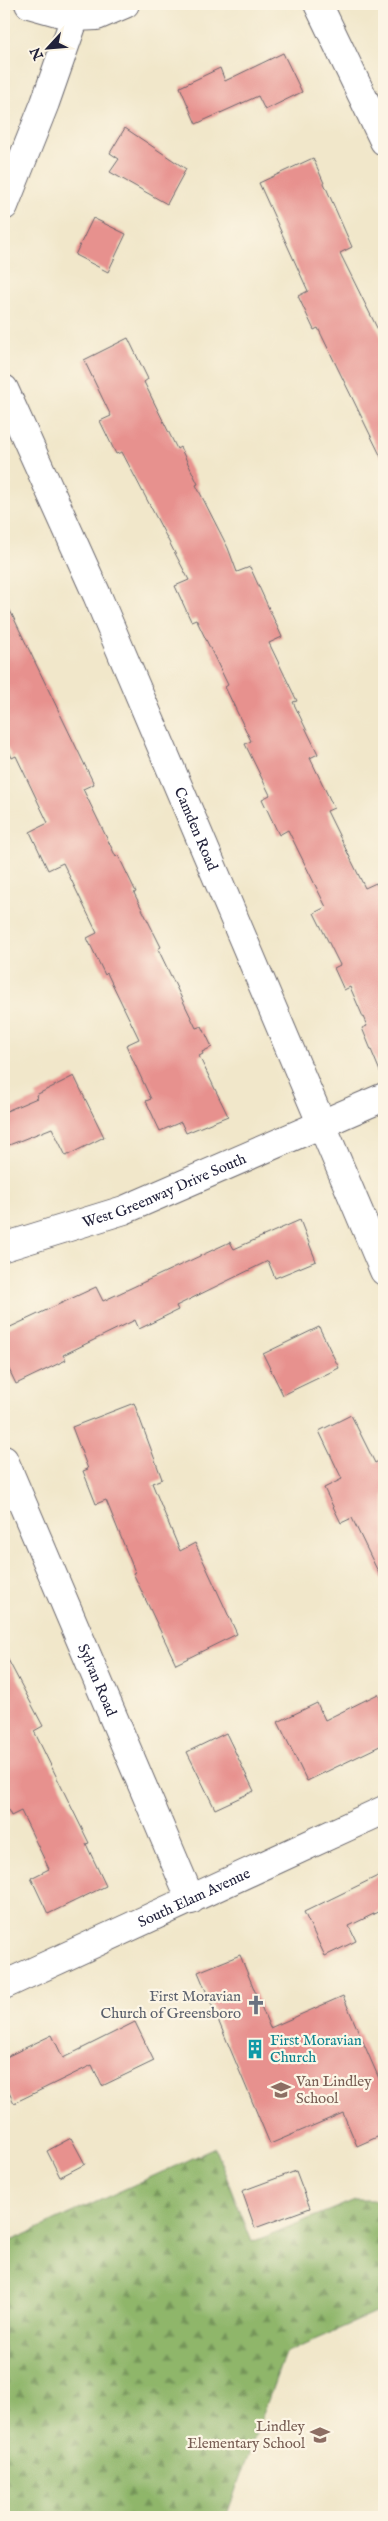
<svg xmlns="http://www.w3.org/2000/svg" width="388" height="2521" font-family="'IM FELL English',serif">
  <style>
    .forest { fill: url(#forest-firs); stroke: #586c53 }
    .building { fill: #e7918e }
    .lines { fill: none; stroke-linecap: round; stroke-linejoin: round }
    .minor-casing { stroke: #6a676d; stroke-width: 30 }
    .minor { stroke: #fff; stroke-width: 28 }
    .labels { text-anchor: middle; stroke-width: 4.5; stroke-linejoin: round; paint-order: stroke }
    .street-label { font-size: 15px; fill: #22223b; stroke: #fcf5e5 }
    .worship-label { font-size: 15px; fill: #5b616d; stroke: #fcf5e5; text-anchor: end }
    .culture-label { font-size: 15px; fill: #0d838f; stroke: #fcf5e5; text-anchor: start }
    .education-label { font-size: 15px; fill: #785e54; stroke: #fcf5e5; text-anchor: start }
  </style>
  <defs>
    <pattern id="forest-firs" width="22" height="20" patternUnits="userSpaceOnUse" patternTransform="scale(1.25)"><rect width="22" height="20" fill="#8fb66b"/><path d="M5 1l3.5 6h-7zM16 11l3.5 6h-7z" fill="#749459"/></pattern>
  </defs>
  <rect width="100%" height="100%" fill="#fcf5e5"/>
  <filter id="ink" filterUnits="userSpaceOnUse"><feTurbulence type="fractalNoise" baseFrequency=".02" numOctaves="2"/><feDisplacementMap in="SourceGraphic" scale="10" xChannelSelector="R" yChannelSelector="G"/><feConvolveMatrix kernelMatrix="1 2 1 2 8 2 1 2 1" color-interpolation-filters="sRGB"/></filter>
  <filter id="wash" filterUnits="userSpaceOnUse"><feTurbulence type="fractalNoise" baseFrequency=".0096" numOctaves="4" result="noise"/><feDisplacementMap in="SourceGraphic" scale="20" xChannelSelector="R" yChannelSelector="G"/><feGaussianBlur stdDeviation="1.12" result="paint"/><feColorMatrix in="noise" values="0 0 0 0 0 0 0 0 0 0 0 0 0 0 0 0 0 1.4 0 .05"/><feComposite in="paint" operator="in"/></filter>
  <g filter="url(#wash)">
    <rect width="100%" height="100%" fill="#f1e7ca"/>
    <path class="forest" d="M 215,2148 L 252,2242 L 355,2200 L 384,2200 L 384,2309 L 285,2353 L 226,2517 L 4,2517 L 4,2244 Z"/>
    <g id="blocks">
      <g class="building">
        <path d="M 283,53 L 302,92 L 265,110 L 258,96 L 196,124 L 180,87 L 220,68 L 225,81 Z"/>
        <path d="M 125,128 L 186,169 L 167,204 L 110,172 L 119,159 L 110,153 Z"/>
        <path d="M 313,158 L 352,247 L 340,253 L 384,342 L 384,463 L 318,328 L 314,330 L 298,296 L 308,291 L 259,183 Z"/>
        <path d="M 93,218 L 126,234 L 108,272 L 75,255 Z"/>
        <path d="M 128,338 L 148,379 L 144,382 L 177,449 L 180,447 L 198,484 L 196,485 L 228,548 L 237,572 L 250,567 L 282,637 L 269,643 L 297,701 L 293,702 L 318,754 L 310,758 L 334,808 L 327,811 L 365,888 L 376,883 L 384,899 L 384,1081 L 362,1028 L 367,1026 L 350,987 L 344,990 L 334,968 L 340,965 L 314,913 L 326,907 L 288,830 L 279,835 L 262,799 L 270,795 L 245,744 L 251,741 L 225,687 L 228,685 L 196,619 L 191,621 L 175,586 L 189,580 L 122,452 L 116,454 L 100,421 L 111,416 L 84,360 Z"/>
        <path d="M 4,598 L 94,784 L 83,789 L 116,857 L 118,855 L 136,892 L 134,893 L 161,947 L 158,949 L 196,1028 L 202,1026 L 212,1047 L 202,1052 L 203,1054 L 199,1056 L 228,1116 L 186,1133 L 181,1122 L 160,1131 L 146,1101 L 151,1099 L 126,1045 L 139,1039 L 107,973 L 105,975 L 87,938 L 97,933 L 63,863 L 48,870 L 30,832 L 48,823 L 16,756 L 12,758 L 4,740 Z"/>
        <path d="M 74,1076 L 104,1137 L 66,1156 L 52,1128 L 4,1147 L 4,1112 L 37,1098 L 36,1095 Z"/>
        <path d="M 300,1220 L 316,1261 L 275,1278 L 268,1261 L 176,1306 L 178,1310 L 139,1329 L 135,1320 L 63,1355 L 66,1360 L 16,1384 L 4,1359 L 4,1330 L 96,1287 L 103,1301 L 230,1242 L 234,1249 Z"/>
        <path d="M 319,1327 L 339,1368 L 283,1395 L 263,1354 Z"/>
        <path d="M 134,1403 L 162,1479 L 152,1483 L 180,1551 L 195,1543 L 237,1634 L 176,1664 L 133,1573 L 135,1572 L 106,1500 L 96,1504 L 83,1471 L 88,1469 L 72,1427 Z"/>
        <path d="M 351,1415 L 375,1463 L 384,1458 L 384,1584 L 352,1518 L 341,1523 L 324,1488 L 342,1479 L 319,1431 Z"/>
        <path d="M 4,1652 L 43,1726 L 34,1731 L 89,1843 L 86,1844 L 106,1886 L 48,1914 L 31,1878 L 49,1869 L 21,1811 L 11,1816 L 4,1801 Z"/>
        <path d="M 378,1694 L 384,1708 L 384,1744 L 307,1781 L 278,1722 L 317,1703 L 325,1720 Z"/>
        <path d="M 226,1733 L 254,1791 L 215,1809 L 187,1752 Z"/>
        <path d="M 384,1873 L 384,1909 L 349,1926 L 356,1941 L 325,1956 L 304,1912 Z"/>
        <path d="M 240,1955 L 270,2028 L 343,1996 L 384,2090 L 384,2134 L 357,2146 L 343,2113 L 270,2144 L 198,1972 Z"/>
        <path d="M 135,2022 L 154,2061 L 102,2086 L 92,2065 L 14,2103 L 4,2082 L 4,2058 L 52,2035 L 63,2058 Z"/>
        <path d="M 71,2138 L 85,2164 L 60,2177 L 47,2151 Z"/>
        <path d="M 296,2171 L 310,2208 L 255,2228 L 242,2191 Z"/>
      </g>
    </g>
  </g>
  <g filter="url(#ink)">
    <use href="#blocks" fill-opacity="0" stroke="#6a676d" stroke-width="1"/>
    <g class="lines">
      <defs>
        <g id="minor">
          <path d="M 29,4 L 75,17 L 97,16 L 125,4"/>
          <path d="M 318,4 L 384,141"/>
          <path d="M 4,206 L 45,103 L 75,17"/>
          <path id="s1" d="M 4,389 L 97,595 L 384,1271"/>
          <path id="s2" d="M 4,1247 L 124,1210 L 384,1097"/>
          <path id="s3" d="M 4,1460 L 191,1900"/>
          <path id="s4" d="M 4,1985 L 384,1810"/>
        </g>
      </defs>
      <use href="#minor" class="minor-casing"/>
      <use href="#minor" class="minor"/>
    </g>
  </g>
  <defs>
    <symbol id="church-bare" viewBox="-9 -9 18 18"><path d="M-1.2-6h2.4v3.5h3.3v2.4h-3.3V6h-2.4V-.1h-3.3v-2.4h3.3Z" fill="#6b7280" stroke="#fcf5e5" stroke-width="2.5" paint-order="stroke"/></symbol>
    <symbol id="building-bare" viewBox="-9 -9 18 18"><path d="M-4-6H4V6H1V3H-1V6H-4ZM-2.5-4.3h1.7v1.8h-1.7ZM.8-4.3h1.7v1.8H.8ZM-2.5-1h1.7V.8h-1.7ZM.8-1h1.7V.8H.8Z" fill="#0f9aa8" stroke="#fcf5e5" stroke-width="2.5" paint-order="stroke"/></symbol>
    <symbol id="school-bare" viewBox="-9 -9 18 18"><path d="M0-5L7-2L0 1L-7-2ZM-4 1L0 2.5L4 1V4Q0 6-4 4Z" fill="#8d6e63" stroke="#fcf5e5" stroke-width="2.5" paint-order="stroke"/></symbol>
  </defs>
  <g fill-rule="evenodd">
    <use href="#church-bare" x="242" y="1991" width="28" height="28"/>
    <use href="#building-bare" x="241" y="2035" width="28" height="28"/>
    <use href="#school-bare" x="267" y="2076" width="28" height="28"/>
    <use href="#school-bare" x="306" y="2421" width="28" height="28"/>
  </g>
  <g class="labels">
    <g class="street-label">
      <text dy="5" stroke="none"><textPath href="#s1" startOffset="480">Camden Road</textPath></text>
      <text dy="5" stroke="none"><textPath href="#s2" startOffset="170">West Greenway Drive South</textPath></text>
      <text dy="5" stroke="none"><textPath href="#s3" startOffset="239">Sylvan Road</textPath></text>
      <text dy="5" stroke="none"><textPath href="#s4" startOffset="209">South Elam Avenue</textPath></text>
    </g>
    <g class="worship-label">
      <text x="241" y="2001">First Moravian<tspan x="241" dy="17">Church of Greensboro</tspan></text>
    </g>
    <g class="culture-label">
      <text x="270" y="2045">First Moravian<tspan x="270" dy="17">Church</tspan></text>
    </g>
    <g class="education-label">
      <text x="296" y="2086">Van Lindley<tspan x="296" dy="17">School</tspan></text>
      <text x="305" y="2431" text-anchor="end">Lindley<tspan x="305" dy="17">Elementary School</tspan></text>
    </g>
  </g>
  <rect width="388" height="2521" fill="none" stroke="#fcf5e5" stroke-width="20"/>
  <g transform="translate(48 48) rotate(244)" stroke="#fcf5e5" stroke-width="4" paint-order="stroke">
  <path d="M0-4L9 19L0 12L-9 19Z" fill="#22223b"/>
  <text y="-8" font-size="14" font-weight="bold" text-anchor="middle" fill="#22223b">N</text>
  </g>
</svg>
